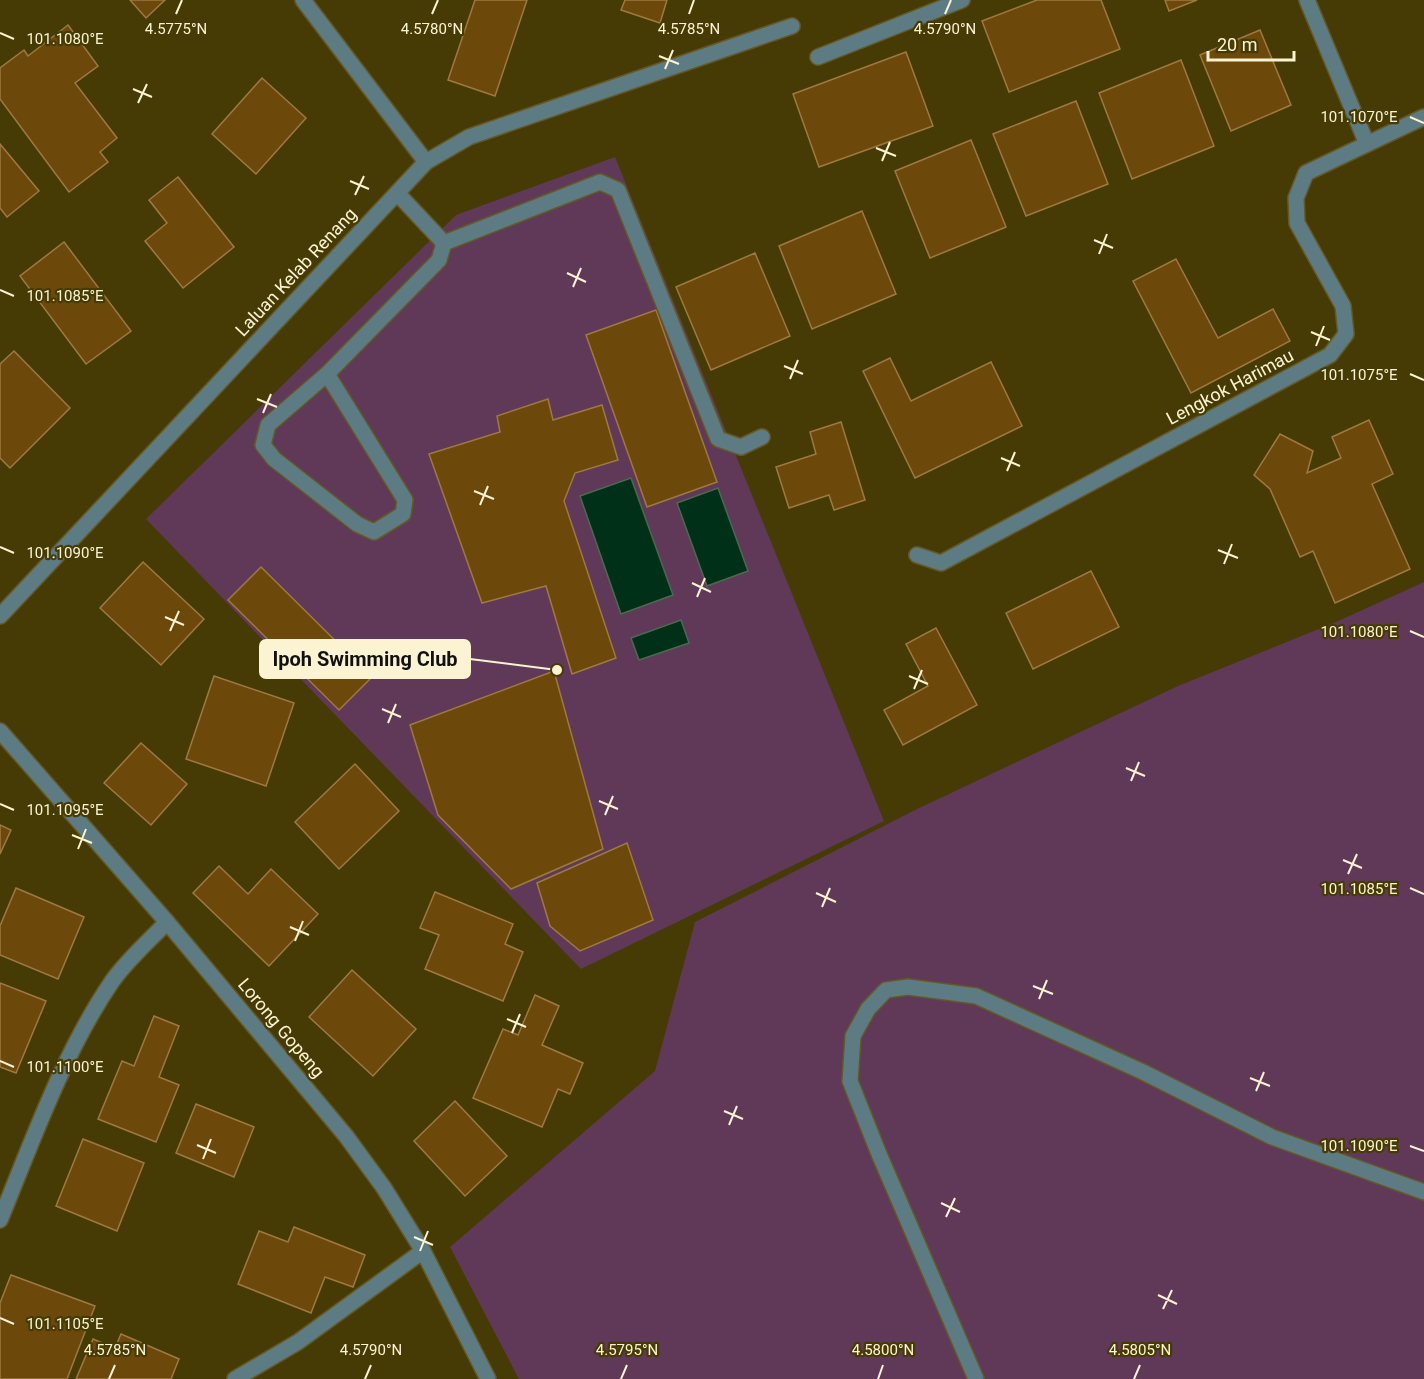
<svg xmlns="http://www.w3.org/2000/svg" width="1424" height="1379" font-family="Roboto,sans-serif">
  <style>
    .green { fill: #5f3957 }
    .water { fill: #003018; stroke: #4b6a50; stroke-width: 1.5 }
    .building { fill: #6c490b; stroke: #9e7941; stroke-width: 1.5 }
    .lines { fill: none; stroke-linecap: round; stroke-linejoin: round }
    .lane-casing { stroke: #645826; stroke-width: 18 }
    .street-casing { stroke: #645826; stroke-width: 18 }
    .lane { stroke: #5d7b83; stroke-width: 15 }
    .street { stroke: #5d7b83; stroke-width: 15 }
    .ticks { fill: none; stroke: #fbf3d2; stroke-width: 2 }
    .labels { text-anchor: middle; stroke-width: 4.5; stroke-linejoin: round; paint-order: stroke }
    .street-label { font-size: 18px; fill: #fbf3d2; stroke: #473b05 }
    .ticks-label { font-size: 15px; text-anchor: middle; fill: #fbf3d2; stroke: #473b05; stroke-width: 4.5; stroke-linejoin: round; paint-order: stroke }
    .leader { fill: none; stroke: #fbf3d2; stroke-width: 2 }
    .callout-dot { fill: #fbf3d2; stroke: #473b05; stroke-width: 2 }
    .callout { fill: #fbf3d2; stroke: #fbf3d2; stroke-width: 2 }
    .callout-label { font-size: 20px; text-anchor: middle; font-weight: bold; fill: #111 }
  </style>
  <rect width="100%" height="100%" fill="#473b05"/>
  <g class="green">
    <path d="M 615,157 L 884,821 L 581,969 L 146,519 L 456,215 Z"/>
    <path d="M 1424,582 L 1424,1379 L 519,1379 L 450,1247 L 655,1071 L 695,922 L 917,809 L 1178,686 L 1336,622 Z"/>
  </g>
  <g class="water">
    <path d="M 631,478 L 673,595 L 621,614 L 580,496 Z"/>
    <path d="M 718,488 L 748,571 L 707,586 L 677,503 Z"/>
    <path d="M 681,620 L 689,643 L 639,660 L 631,638 Z"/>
  </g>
  <g class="building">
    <path d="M 130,0 L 165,0 L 146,18 Z"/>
    <path d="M 475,0 L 527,0 L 495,96 L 448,80 Z"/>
    <path d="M 625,0 L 667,0 L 660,23 L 621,10 Z"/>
    <path d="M 1037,0 L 1101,0 L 1120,49 L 1009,92 L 982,21 Z"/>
    <path d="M 1165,0 L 1197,0 L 1169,11 Z"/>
    <path d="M 68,25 L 98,66 L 75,83 L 117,138 L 100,152 L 108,162 L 69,192 L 0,99 L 0,68 L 24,50 L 28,56 Z"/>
    <path d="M 1260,30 L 1291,105 L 1231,131 L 1200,55 Z"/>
    <path d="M 906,52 L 933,126 L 819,167 L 793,94 Z"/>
    <path d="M 1181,60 L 1214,146 L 1132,179 L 1099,93 Z"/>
    <path d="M 262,78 L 306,118 L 256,174 L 212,134 Z"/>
    <path d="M 1076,101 L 1108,184 L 1026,216 L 993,134 Z"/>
    <path d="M 971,140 L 1006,227 L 930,258 L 895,171 Z"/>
    <path d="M 0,144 L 39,191 L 7,217 L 0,208 Z"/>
    <path d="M 178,177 L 234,247 L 183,288 L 145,241 L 167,223 L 149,200 Z"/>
    <path d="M 862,211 L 896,294 L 812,329 L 779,246 Z"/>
    <path d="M 64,242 L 131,331 L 86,364 L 20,276 Z"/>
    <path d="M 755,253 L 790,336 L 711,370 L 676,287 Z"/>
    <path d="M 1176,259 L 1218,338 L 1273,309 L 1290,341 L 1191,393 L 1133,281 Z"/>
    <path d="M 656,310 L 717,482 L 647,507 L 586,335 Z"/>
    <path d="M 14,351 L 70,408 L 10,468 L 0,458 L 0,364 Z"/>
    <path d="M 890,358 L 911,401 L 991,362 L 1022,426 L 915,478 L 863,371 Z"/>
    <path d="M 548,399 L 553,420 L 602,405 L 618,460 L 575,473 L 564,501 L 616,658 L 572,674 L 546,586 L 482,603 L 429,454 L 500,432 L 497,416 Z"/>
    <path d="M 1369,420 L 1393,474 L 1372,484 L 1410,569 L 1335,603 L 1313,551 L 1300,557 L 1270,489 L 1254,475 L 1280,434 L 1313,451 L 1307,473 L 1341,458 L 1332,437 Z"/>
    <path d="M 841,422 L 865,500 L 834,510 L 829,495 L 789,508 L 776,467 L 816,454 L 810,432 Z"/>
    <path d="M 143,562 L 204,619 L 161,665 L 100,608 Z"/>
    <path d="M 261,567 L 372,677 L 339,710 L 228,600 Z"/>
    <path d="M 1091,571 L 1119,627 L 1033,669 L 1006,613 Z"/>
    <path d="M 936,628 L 977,705 L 903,745 L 884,710 L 928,686 L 906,644 Z"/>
    <path d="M 554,671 L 603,849 L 511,889 L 438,815 L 410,725 Z"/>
    <path d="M 214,676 L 294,703 L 266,786 L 186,759 Z"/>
    <path d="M 141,743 L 187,784 L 151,825 L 104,783 Z"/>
    <path d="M 355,764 L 399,811 L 339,869 L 295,822 Z"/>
    <path d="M 0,825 L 11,830 L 0,854 Z"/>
    <path d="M 627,843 L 653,920 L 580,951 L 550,926 L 537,883 Z"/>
    <path d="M 219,866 L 248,894 L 271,869 L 318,914 L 269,966 L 193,893 Z"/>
    <path d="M 16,888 L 84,917 L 58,979 L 0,955 L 0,926 Z"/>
    <path d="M 435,892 L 513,924 L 505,944 L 523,952 L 503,1001 L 425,969 L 439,935 L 420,928 Z"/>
    <path d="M 352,970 L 416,1029 L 373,1076 L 309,1017 Z"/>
    <path d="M 0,983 L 46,1001 L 16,1073 L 0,1067 Z"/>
    <path d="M 535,995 L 559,1006 L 542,1045 L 583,1063 L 570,1094 L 558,1089 L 542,1127 L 473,1098 L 503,1029 L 518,1035 Z"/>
    <path d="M 154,1016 L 179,1026 L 159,1077 L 179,1085 L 156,1142 L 98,1119 L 122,1061 L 134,1066 Z"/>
    <path d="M 455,1101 L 507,1156 L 465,1196 L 414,1141 Z"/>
    <path d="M 196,1104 L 254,1127 L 234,1177 L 176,1153 Z"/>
    <path d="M 83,1139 L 144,1163 L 117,1231 L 56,1206 Z"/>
    <path d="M 294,1227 L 365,1255 L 353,1287 L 325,1277 L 311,1313 L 238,1284 L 259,1231 L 288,1242 Z"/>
    <path d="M 11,1275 L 95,1306 L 67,1379 L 0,1379 L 0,1303 Z"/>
    <path d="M 121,1334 L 179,1359 L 171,1379 L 76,1379 L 93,1339 L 115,1348 Z"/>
  </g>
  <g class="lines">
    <defs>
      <g id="lane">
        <path d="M 1307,0 L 1367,144"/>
        <path d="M 818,57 L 962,0"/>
        <path d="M 444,243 L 600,182 L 618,190 L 718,439 L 741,447 L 762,437"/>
        <path d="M 327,374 L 405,500 L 403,514 L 374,532 L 357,524 L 274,459 L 263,445 L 268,425 L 327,374 L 439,260 L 444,243 L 397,193"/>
        <path d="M 976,1379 L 879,1154 L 850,1081 L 853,1036 L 868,1009 L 886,990 L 908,987 L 976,996 L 1143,1072 L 1272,1137 L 1424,1192"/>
      </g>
      <g id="street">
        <path d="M 303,0 L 426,162"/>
        <path d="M 917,555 L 941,563 L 1330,355 L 1346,334 L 1343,306 L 1297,223 L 1296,198 L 1306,173 L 1424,117"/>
        <path d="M 0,616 L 426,162 L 469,137 L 792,26"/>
        <path d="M 0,731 L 167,922 L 346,1136 L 384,1188 L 423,1251 L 488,1379"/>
        <path d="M 0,1220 C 32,1142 64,1052 111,983 C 125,962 149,941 167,922"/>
        <path d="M 235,1379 L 298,1342 L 423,1251"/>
      </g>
    </defs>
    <use href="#lane" class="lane-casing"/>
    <use href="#street" class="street-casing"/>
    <use href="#lane" class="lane"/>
    <use href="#street" class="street"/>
  </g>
  <path class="ticks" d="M 176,14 L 182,0M 432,14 L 438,0M 689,14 L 694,0M 945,14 L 951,0M 0,33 L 14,39M 659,56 L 679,64M 665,69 L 673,50M 133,89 L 152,97M 138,103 L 147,84M 1410,117 L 1424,123M 876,148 L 896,156M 882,161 L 890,142M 350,181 L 369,189M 355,195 L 364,176M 1094,240 L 1113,248M 1099,254 L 1107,234M 567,273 L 586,282M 573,287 L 581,268M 0,290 L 14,296M 1311,332 L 1330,340M 1316,346 L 1324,326M 784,366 L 803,374M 1410,374 L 1424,380M 790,379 L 798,360M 257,399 L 277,407M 263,413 L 271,394M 1001,458 L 1020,466M 1007,471 L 1015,452M 474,491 L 494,499M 480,505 L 488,486M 0,547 L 14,553M 1218,550 L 1238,558M 1224,564 L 1232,544M 692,583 L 711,592M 697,597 L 705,578M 165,617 L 184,625M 170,631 L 179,611M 1410,631 L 1424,637M 909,676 L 928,684M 914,689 L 922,670M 382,709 L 401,717M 388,723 L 396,704M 1126,768 L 1145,776M 1131,781 L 1139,762M 599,801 L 618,809M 0,804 L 14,810M 605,815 L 613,796M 72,835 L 92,843M 78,849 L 86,829M 1343,860 L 1362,868M 1348,874 L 1357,854M 1410,888 L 1424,894M 816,893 L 836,902M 822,907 L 830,888M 290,927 L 309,935M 295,941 L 303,921M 1033,986 L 1053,994M 1039,999 L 1047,980M 507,1019 L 526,1027M 512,1033 L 520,1014M 0,1061 L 14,1067M 1250,1078 L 1270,1086M 1256,1091 L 1264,1072M 724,1111 L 743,1119M 729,1125 L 737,1106M 197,1145 L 216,1153M 1410,1146 L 1424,1151M 203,1159 L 211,1139M 941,1203 L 960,1212M 946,1217 L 955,1198M 414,1237 L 433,1245M 420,1251 L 428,1231M 1158,1295 L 1177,1304M 1163,1309 L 1172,1290M 0,1318 L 14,1324M 109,1379 L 115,1365M 365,1379 L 371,1365M 621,1379 L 627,1365M 878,1379 L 883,1365M 1134,1379 L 1140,1365"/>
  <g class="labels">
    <g class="street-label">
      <text transform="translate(296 272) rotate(-47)" y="6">Laluan Kelab Renang</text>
      <text transform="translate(1230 387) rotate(-28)" y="6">Lengkok Harimau</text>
      <text transform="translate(281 1028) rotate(50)" y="6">Lorong Gopeng</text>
    </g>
  </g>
  <g class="ticks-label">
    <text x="176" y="34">4.5775°N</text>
    <text x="432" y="34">4.5780°N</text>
    <text x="689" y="34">4.5785°N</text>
    <text x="945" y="34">4.5790°N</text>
    <text x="65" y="44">101.1080°E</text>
    <text x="1359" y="122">101.1070°E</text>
    <text x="65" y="301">101.1085°E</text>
    <text x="1359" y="380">101.1075°E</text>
    <text x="65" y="558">101.1090°E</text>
    <text x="1359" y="637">101.1080°E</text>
    <text x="65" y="815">101.1095°E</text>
    <text x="1359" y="894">101.1085°E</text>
    <text x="65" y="1072">101.1100°E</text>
    <text x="1359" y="1151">101.1090°E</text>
    <text x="65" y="1329">101.1105°E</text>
    <text x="115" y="1355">4.5785°N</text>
    <text x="371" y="1355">4.5790°N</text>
    <text x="627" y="1355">4.5795°N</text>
    <text x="883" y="1355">4.5800°N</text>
    <text x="1140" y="1355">4.5805°N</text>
  </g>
  <path class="leader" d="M557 670L470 659"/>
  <circle class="callout-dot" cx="557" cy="670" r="6"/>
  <rect class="callout" x="260" y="640" width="210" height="38" rx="6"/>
  <g class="callout-label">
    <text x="365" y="666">Ipoh Swimming Club</text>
  </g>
  <path d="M1208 51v9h86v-9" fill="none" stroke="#fbf3d2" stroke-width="3"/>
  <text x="1217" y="51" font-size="18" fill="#fbf3d2" stroke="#473b05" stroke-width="4.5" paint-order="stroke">20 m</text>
</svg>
